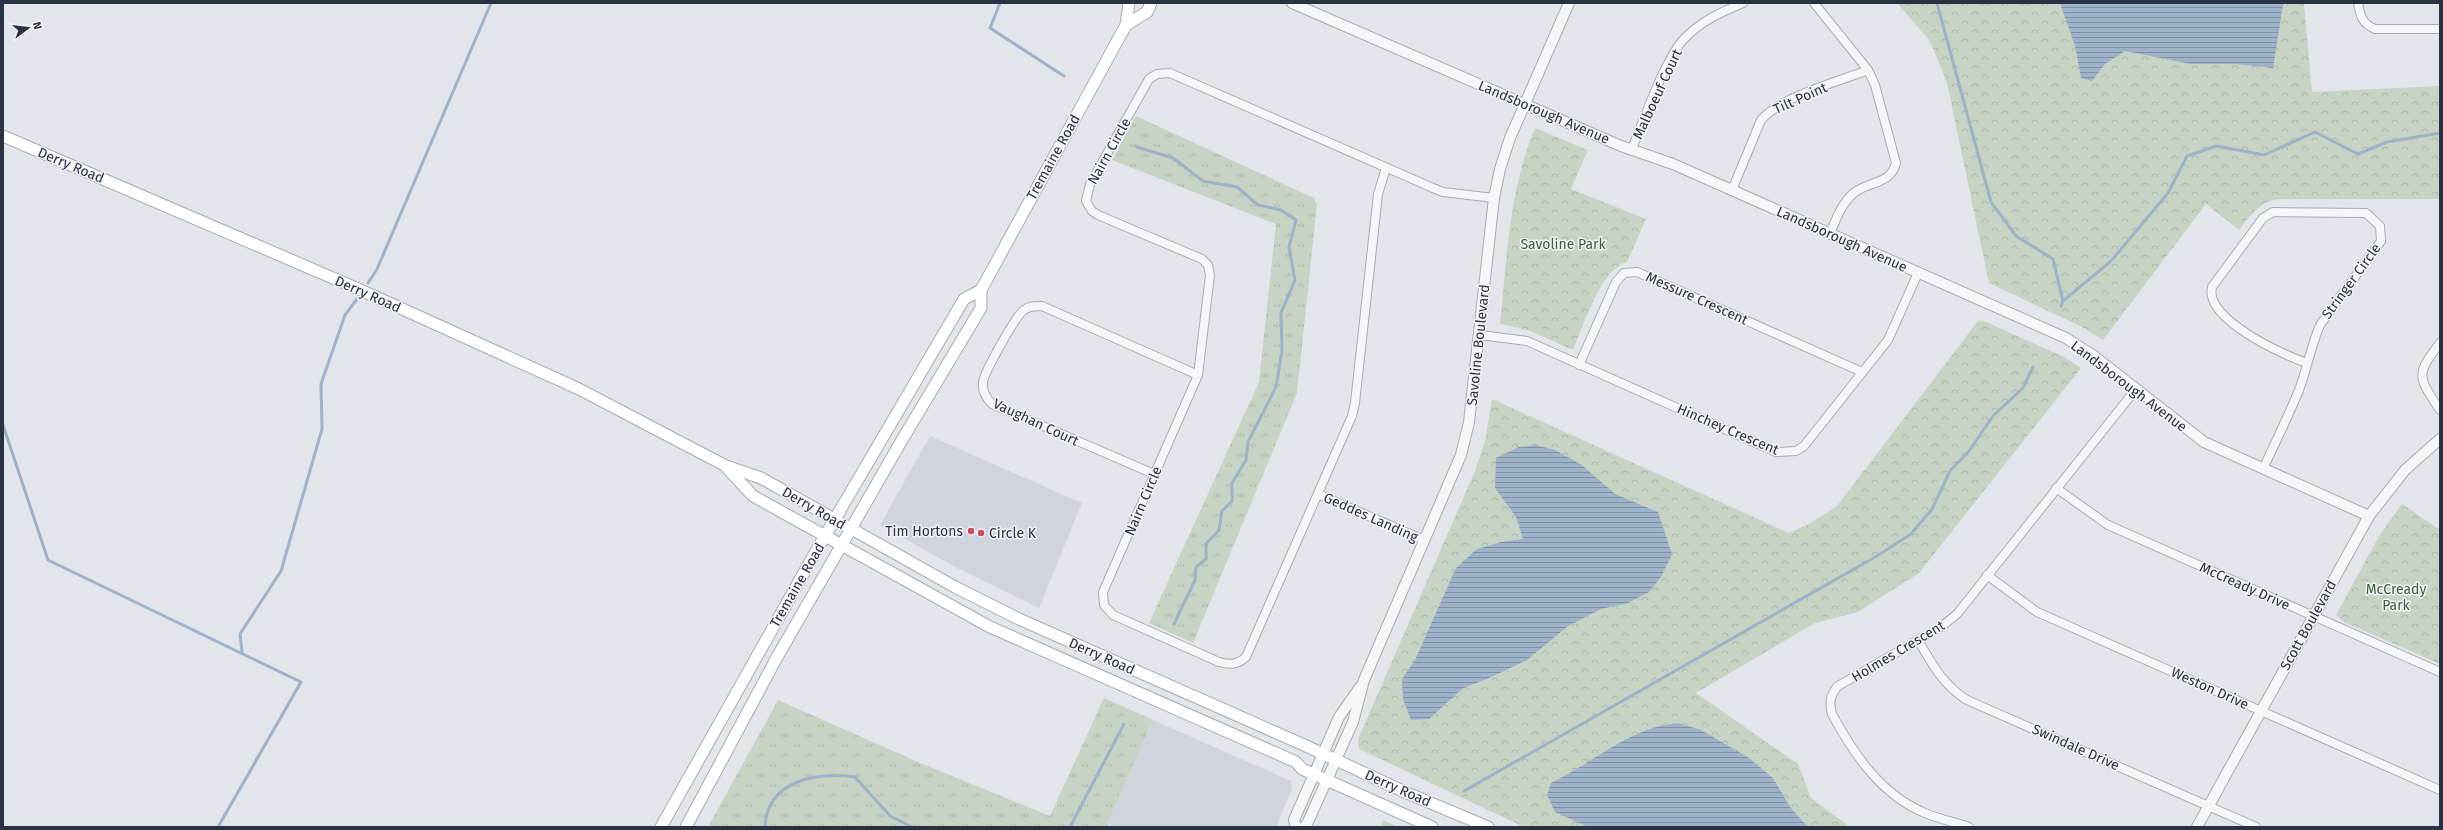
<svg xmlns="http://www.w3.org/2000/svg" width="2443" height="830" font-family="'Fira Sans',sans-serif">
  <style>
    .built { fill: #d0d4dc }
    .grass { fill: url(#grass-tufts) }
    .park { fill: url(#park-crowns) }
    .water { fill: url(#water-rules) }
    .lines { fill: none; stroke-linecap: round; stroke-linejoin: round }
    .stream { stroke: #9eb2c9; stroke-width: 3 }
    .minor-casing { stroke: #a7acb4; stroke-width: 10 }
    .tertiary-casing { stroke: #a7acb4; stroke-width: 12 }
    .secondary-casing { stroke: #a7acb4; stroke-width: 13 }
    .minor { stroke: #f4f6f8; stroke-width: 8 }
    .tertiary { stroke: #f4f6f8; stroke-width: 10 }
    .secondary { stroke: #fff; stroke-width: 11 }
    .poi-dot { fill: #cb4a5c; stroke: #f1f4f7; stroke-width: 1.5 }
    .labels { text-anchor: middle; stroke-width: 3; stroke-linejoin: round; paint-order: stroke }
    .street-label { font-size: 14px; fill: #2a3241; stroke: #f1f4f7 }
    .park-label { font-size: 14px; fill: #3e5d38; stroke: #f1f4f7 }
    .poi-label { font-size: 14px; fill: #2a3241; stroke: #f1f4f7; text-anchor: end }
  </style>
  <defs>
    <pattern id="grass-tufts" width="24" height="20" patternUnits="userSpaceOnUse"><rect width="24" height="20" fill="#c7d4c3"/><path d="M3 7l-1-3M5 7V3M7 7l1-3M15 17l-1-3M17 17v-4M19 17l1-3" fill="none" stroke="#abb6a9"/></pattern>
    <pattern id="park-crowns" width="20" height="18" patternUnits="userSpaceOnUse"><rect width="20" height="18" fill="#c7d4c3"/><path d="M2 6a3 3 0 1 1 6 0M12 15a3 3 0 1 1 6 0" fill="none" stroke="#abb6a9"/></pattern>
    <pattern id="water-rules" width="6" height="5" patternUnits="userSpaceOnUse"><rect width="6" height="5" fill="#9eb2c9"/><path d="M0 2.5h6" fill="none" stroke="#8191a5"/></pattern>
  </defs>
  <rect width="100%" height="100%" fill="#e2e5ea"/>
  <g class="built">
    <path d="M 930,436 L 1082,503 L 1039,608 L 955,567 L 880,525 Z"/>
    <path d="M 1153,720 L 1291,781 L 1292,789 L 1276,827 L 1106,827 Z"/>
  </g>
  <g class="grass">
    <path d="M 1136,116 L 1314,198 L 1317,204 L 1297,393 L 1193,643 L 1149,623 L 1259,382 L 1276,224 L 1112,160 Z"/>
    <path d="M 1104,698 L 1153,720 L 1106,827 L 708,827 L 778,700 L 918,762 L 1050,816 Z"/>
    <path d="M 1383,820 L 1398,827 L 1380,827 Z"/>
  </g>
  <g class="park">
    <path d="M 1897,3 L 2304,3 L 2312,92 L 2440,86 L 2440,199 L 2279,199 C 2259,202 2251,215 2239,230 L 2206,204 L 2103,340 L 2082,327 L 1989,283 L 1947,83 L 1930,41 Z"/>
    <path d="M 1535,128 L 1588,150 L 1571,189 L 1646,219 L 1627,262 C 1600,269 1584,325 1573,350 L 1528,330 L 1500,324 C 1507,258 1509,190 1535,128 Z"/>
    <path d="M 1978,321 L 1986,322 L 2064,357 L 2081,368 L 1919,573 L 1858,612 L 1815,623 L 1696,693 L 1798,764 L 1811,798 L 1850,827 L 1524,827 L 1359,749 L 1358,739 L 1366,721 L 1475,471 L 1485,441 L 1492,399 L 1789,533 L 1809,524 L 1837,506 Z"/>
    <path d="M 2402,504 L 2440,530 L 2440,664 L 2344,622 L 2336,615 L 2379,536 Z"/>
  </g>
  <g class="water">
    <path d="M 2060,3 L 2282,3 L 2283,5 L 2273,68 L 2235,64 L 2191,64 L 2125,51 L 2105,64 L 2092,81 L 2081,78 L 2075,46 Z"/>
    <path d="M 1535,445 L 1555,450 L 1582,465 L 1615,494 L 1658,512 L 1672,554 L 1661,577 L 1649,592 L 1628,603 L 1601,609 L 1568,626 L 1527,660 L 1487,679 L 1463,688 L 1429,719 L 1411,720 L 1403,699 L 1402,679 L 1415,660 L 1456,568 L 1477,549 L 1501,542 L 1523,539 L 1516,517 L 1495,488 L 1496,458 L 1519,447 Z"/>
    <path d="M 1678,723 L 1701,730 L 1749,758 L 1773,778 L 1790,807 L 1808,827 L 1588,827 L 1555,812 L 1547,795 L 1551,783 C 1593,763 1630,727 1678,723 Z"/>
  </g>
  <g class="lines">
    <g class="stream">
      <path d="M 1000,3 L 990,28 L 1064,76"/>
      <path d="M 1937,3 L 1991,202 L 2016,236 L 2053,259 L 2063,301"/>
      <path d="M 1137,147 L 1173,158 L 1203,181 L 1237,187 L 1258,205 L 1281,210 L 1296,220 L 1289,247 L 1295,280 L 1281,313 L 1282,351 L 1276,387 L 1248,442 L 1246,460 L 1232,483 L 1232,501 L 1222,511 L 1219,530 L 1206,544 L 1206,559 L 1196,567 L 1195,580 L 1174,624"/>
      <path d="M 368,283 L 377,269 L 491,3"/>
      <path d="M 2061,306 L 2063,301 L 2111,261 L 2168,193 L 2187,156 L 2216,146 L 2264,155 L 2315,132 L 2358,154 L 2387,142 L 2440,133"/>
      <path d="M 3,425 L 48,560 L 301,682 L 218,827"/>
      <path d="M 242,652 L 240,634 L 281,571 L 322,429 L 321,384 L 345,315 L 357,299"/>
      <path d="M 1464,791 L 1877,556 L 1911,534 L 1932,509 L 1950,471 L 1969,451 L 1993,416 L 2023,388 L 2033,367"/>
      <path d="M 765,827 C 767,780 817,772 855,777 L 890,816 L 912,827"/>
      <path d="M 1070,827 L 1124,724"/>
    </g>
    <defs>
      <g id="minor">
        <path d="M 1814,3 L 1868,70 L 1875,85 L 1896,163 C 1891,184 1870,181 1855,192 C 1842,202 1836,219 1830,234"/>
        <path d="M 2358,3 C 2360,15 2362,24 2375,29 L 2440,29"/>
        <path d="M 1632,149 C 1643,122 1665,59 1684,39 C 1701,21 1721,12 1743,3"/>
        <path d="M 1386,168 L 1378,194 L 1355,403 L 1352,416 L 1246,657 C 1237,665 1230,665 1219,662 L 1113,615 L 1104,605 L 1103,592 L 1198,375 L 1210,275 L 1208,265 L 1202,259 L 1098,215 L 1092,211 L 1086,201 L 1090,184 L 1149,79 L 1157,74 L 1170,73 L 1433,188 L 1443,192 L 1494,198"/>
        <path d="M 1732,190 L 1761,120 C 1782,96 1837,82 1868,70"/>
        <path d="M 1480,335 L 1527,341 L 1776,452 L 1796,451 L 1804,446 L 1888,340 L 1918,273"/>
        <path d="M 2440,343 C 2415,375 2418,377 2440,410"/>
        <path d="M 1579,365 L 1616,282 L 1624,273 L 1637,272 L 1862,372"/>
        <path d="M 2263,469 C 2275,443 2288,417 2299,390 C 2307,369 2311,346 2320,325 L 2381,241 L 2380,226 L 2366,213 L 2273,212 L 2263,218 L 2212,287 C 2204,319 2283,355 2307,363"/>
        <path d="M 1154,474 L 992,404 C 986,398 982,391 983,382 C 984,373 1016,315 1024,310 C 1029,306 1035,306 1042,306 L 1198,375"/>
        <path d="M 2056,488 L 2108,525 L 2440,672"/>
        <path d="M 1318,494 L 1424,540"/>
        <path d="M 1987,575 L 2037,612 L 2440,790"/>
        <path d="M 1918,640 C 1932,664 1943,685 1967,700 L 2256,827"/>
        <path d="M 1969,827 C 1954,822 1939,819 1925,813 C 1881,795 1853,753 1832,714 C 1829,703 1830,695 1838,686 L 1941,627 L 1957,614 L 2136,389"/>
      </g>
      <g id="tertiary">
        <path d="M 1292,3 L 1621,146 L 1673,164 L 2066,338 L 2094,356 L 2204,442 L 2369,516"/>
        <path d="M 1296,827 L 1294,820 L 1339,717 L 1360,687"/>
        <path d="M 1304,827 L 1307,824 L 1353,722 L 1364,680 L 1461,455 L 1469,422 L 1494,198 L 1500,169 L 1510,138 L 1569,3"/>
        <path d="M 2197,827 L 2369,516 L 2405,470 L 2440,439"/>
      </g>
      <g id="secondary">
        <path d="M 1126,25 L 1147,12 L 1151,3"/>
        <path d="M 3,136 L 356,288 L 579,389 L 726,466 L 761,478 L 955,587 L 1019,619 L 1304,745 L 1407,793 L 1488,827"/>
        <path d="M 726,467 L 753,496 L 990,627 L 1296,762 L 1302,769 L 1432,827"/>
        <path d="M 661,827 L 815,553 L 964,299 L 981,290"/>
        <path d="M 686,827 L 776,659 L 902,440 L 981,308 L 981,290 L 1126,25 L 1129,3"/>
      </g>
    </defs>
    <use href="#minor" class="minor-casing"/>
    <use href="#tertiary" class="tertiary-casing"/>
    <use href="#secondary" class="secondary-casing"/>
    <use href="#minor" class="minor"/>
    <use href="#tertiary" class="tertiary"/>
    <use href="#secondary" class="secondary"/>
  </g>
  <g class="poi-dot">
    <circle cx="971" cy="531" r="4"/>
    <circle cx="981" cy="533" r="4"/>
  </g>
  <g class="labels">
    <g class="street-label">
      <text transform="translate(1657 94) rotate(-65)" y="5">Malboeuf Court</text>
      <text transform="translate(1800 98) rotate(-24)" y="5">Tilt Point</text>
      <text transform="translate(1544 112) rotate(23)" y="5">Landsborough Avenue</text>
      <text transform="translate(1109 151) rotate(-61)" y="5">Nairn Circle</text>
      <text transform="translate(1053 157) rotate(-61)" y="5">Tremaine Road</text>
      <text transform="translate(71 165) rotate(23)" y="5">Derry Road</text>
      <text transform="translate(1842 239) rotate(24)" y="5">Landsborough Avenue</text>
      <text transform="translate(2351 281) rotate(-54)" y="5">Stringer Circle</text>
      <text transform="translate(368 294) rotate(24)" y="5">Derry Road</text>
      <text transform="translate(1697 298) rotate(24)" y="5">Messure Crescent</text>
      <text transform="translate(1478 345) rotate(-84)" y="5">Savoline Boulevard</text>
      <text transform="translate(2129 386) rotate(37)" y="5">Landsborough Avenue</text>
      <text transform="translate(1036 422) rotate(25)" y="5">Vaughan Court</text>
      <text transform="translate(1728 429) rotate(23)" y="5">Hinchey Crescent</text>
      <text transform="translate(1143 501) rotate(-67)" y="5">Nairn Circle</text>
      <text transform="translate(814 508) rotate(30)" y="5">Derry Road</text>
      <text transform="translate(1371 517) rotate(24)" y="5">Geddes Landing</text>
      <text transform="translate(797 585) rotate(-60)" y="5">Tremaine Road</text>
      <text transform="translate(2245 586) rotate(24)" y="5">McCready Drive</text>
      <text transform="translate(2308 625) rotate(-61)" y="5">Scott Boulevard</text>
      <text transform="translate(1898 651) rotate(-31)" y="5">Holmes Crescent</text>
      <text transform="translate(1102 656) rotate(24)" y="5">Derry Road</text>
      <text transform="translate(2210 688) rotate(24)" y="5">Weston Drive</text>
      <text transform="translate(2076 747) rotate(24)" y="5">Swindale Drive</text>
      <text transform="translate(1398 788) rotate(24)" y="5">Derry Road</text>
    </g>
    <g class="park-label">
      <text x="1563" y="249">Savoline Park</text>
      <text x="2396" y="594">McCready<tspan x="2396" dy="16">Park</tspan></text>
    </g>
    <g class="poi-label">
      <text x="963" y="536">Tim Hortons</text>
      <text x="989" y="538" text-anchor="start">Circle K</text>
    </g>
  </g>
  <rect width="2443" height="830" fill="none" stroke="#2a3241" stroke-width="8"/>
  <g transform="translate(28 28) rotate(75)" stroke="#f1f4f7" stroke-width="3" paint-order="stroke">
  <path d="M0-3L7 15L0 10L-7 15Z" fill="#2a3241"/>
  <text y="-6" font-size="11" font-weight="bold" text-anchor="middle" fill="#2a3241">N</text>
  </g>
</svg>
